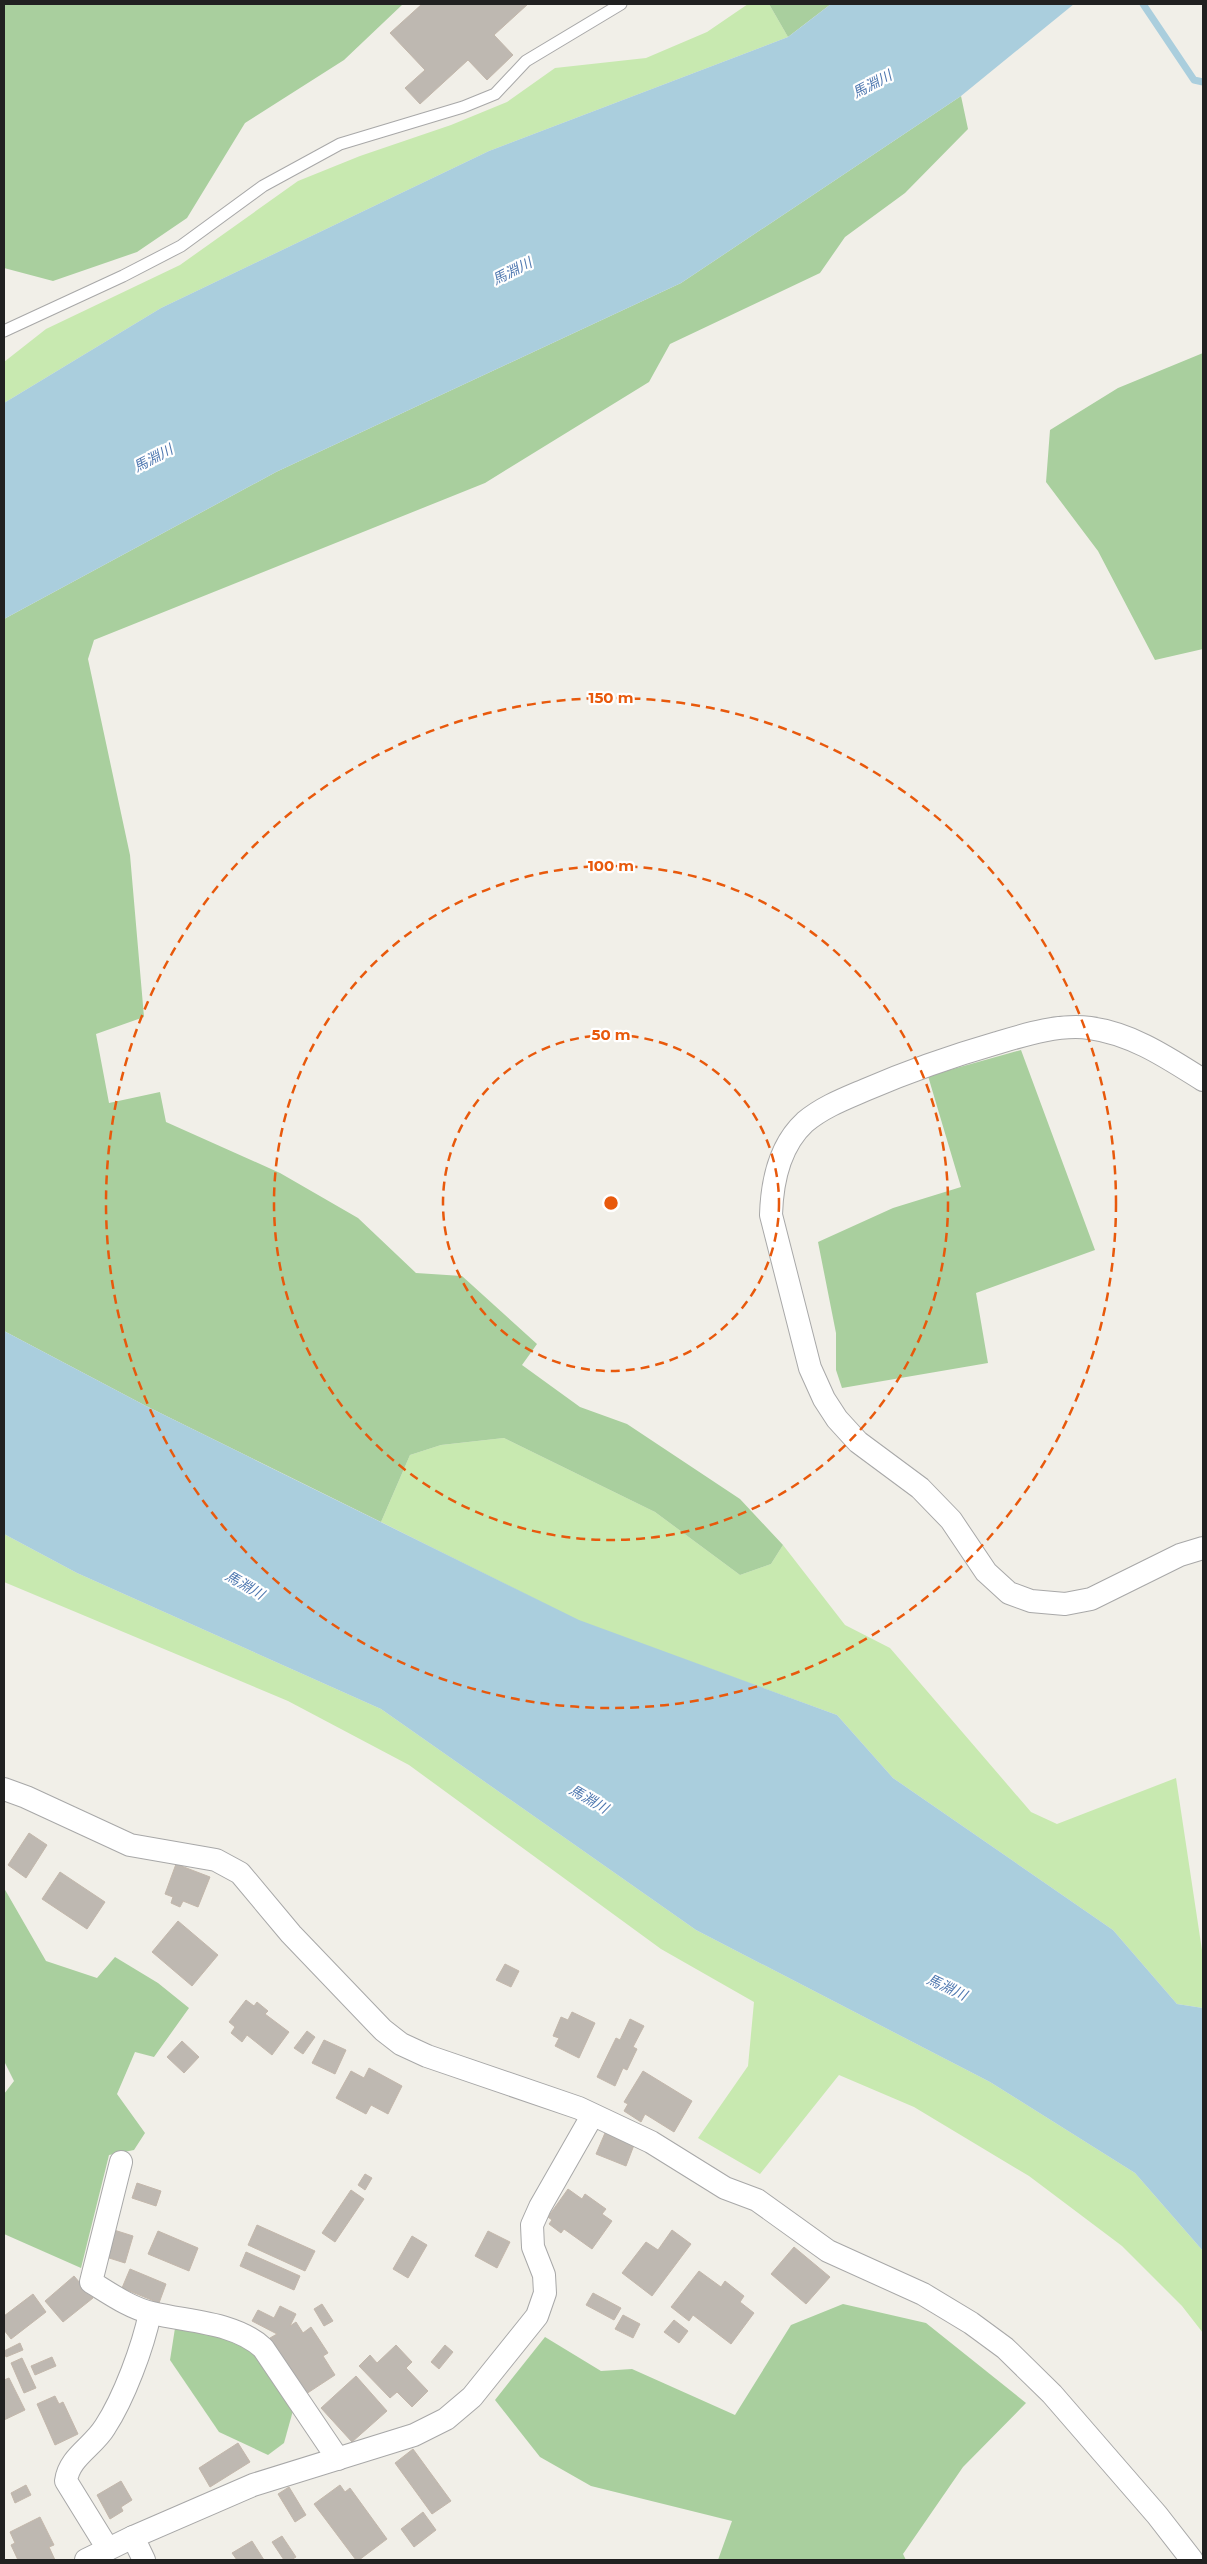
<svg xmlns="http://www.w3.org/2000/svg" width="1207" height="2564" font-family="Montserrat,'Noto Sans JP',sans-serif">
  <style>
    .grass { fill: #c8e9b0 }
    .forest { fill: #a9cf9e }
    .water { fill: #aacedd }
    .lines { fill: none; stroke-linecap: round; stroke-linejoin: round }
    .stream { stroke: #aacedd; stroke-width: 7 }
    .building { fill: #beb8b1; stroke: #c3b7ab }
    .service-casing { stroke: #a8a8a8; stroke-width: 13 }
    .minor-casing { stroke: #a8a8a8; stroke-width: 24 }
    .service { stroke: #fff; stroke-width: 11 }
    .minor { stroke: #fff; stroke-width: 22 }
    .ring { fill: none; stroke: #e8590c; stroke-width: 2.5; stroke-dasharray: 9 6 }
    .labels { text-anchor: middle; stroke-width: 4.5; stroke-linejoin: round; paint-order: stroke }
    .water-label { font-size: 14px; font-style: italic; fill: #4f78b0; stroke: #fff }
    .centre { fill: #e8590c; stroke: #fff; stroke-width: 2.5 }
    .ring-label { font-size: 15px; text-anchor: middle; font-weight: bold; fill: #e8590c; stroke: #fff; stroke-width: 4.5; stroke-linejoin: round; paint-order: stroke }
  </style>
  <rect width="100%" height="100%" fill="#f1efe8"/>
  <g class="grass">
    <path d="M 748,4 L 769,4 L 788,37 L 489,151 L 161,308 L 4,403 L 4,362 L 46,329 L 180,265 L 298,181 L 360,156 L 451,125 L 507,102 L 555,68 L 646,58 L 707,32 Z"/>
    <path d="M 504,1438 L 655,1512 L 740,1575 L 771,1564 L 783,1545 L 845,1625 L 890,1648 L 1031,1812 L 1057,1824 L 1176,1778 L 1203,1957 L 1203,2008 L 1177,2004 L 1113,1930 L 893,1778 L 837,1715 L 579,1621 L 381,1522 L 410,1455 L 441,1445 Z"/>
    <path d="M 4,1534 L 77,1573 L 381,1709 L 696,1930 L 990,2082 L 1135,2173 L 1203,2251 L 1203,2333 L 1182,2306 L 1122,2246 L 1029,2176 L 914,2107 L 839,2075 L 760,2174 L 698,2138 L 748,2066 L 754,2002 L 661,1949 L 409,1765 L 288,1701 L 4,1582 Z"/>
  </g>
  <g class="forest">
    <path d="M 4,4 L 403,4 L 344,60 L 245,123 L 187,218 L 137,252 L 53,281 L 4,268 Z"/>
    <path d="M 769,4 L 831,4 L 788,37 Z"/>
    <path d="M 961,96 L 968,129 L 905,193 L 845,237 L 820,273 L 670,344 L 649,382 L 485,483 L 94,640 L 88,659 L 130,855 L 144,1017 L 96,1034 L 109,1103 L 160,1092 L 166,1122 L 280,1173 L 358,1218 L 416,1273 L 462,1276 L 537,1344 L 522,1365 L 580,1407 L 627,1424 L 740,1499 L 783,1545 L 771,1564 L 740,1575 L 655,1512 L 504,1438 L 441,1445 L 410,1455 L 381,1522 L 146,1406 L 4,1331 L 4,619 L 276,472 L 681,283 Z"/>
    <path d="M 1203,353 L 1203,649 L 1155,660 L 1098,551 L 1046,482 L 1050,430 L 1118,388 Z"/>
    <path d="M 1021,1050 L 1095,1250 L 976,1293 L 988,1363 L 842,1388 L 836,1370 L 836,1333 L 818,1242 L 893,1208 L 961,1187 L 928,1076 Z"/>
    <path d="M 4,1888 L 46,1961 L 97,1978 L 115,1957 L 158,1983 L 189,2008 L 154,2057 L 135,2052 L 117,2094 L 145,2133 L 134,2150 L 109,2155 L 81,2268 L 4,2234 L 4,2094 L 14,2081 L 4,2061 Z"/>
    <path d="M 843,2304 L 926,2323 L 1026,2403 L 963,2467 L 903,2554 L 906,2560 L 718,2560 L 732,2521 L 591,2486 L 540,2457 L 495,2400 L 545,2337 L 601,2371 L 632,2369 L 735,2415 L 791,2325 Z"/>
    <path d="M 175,2328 L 204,2329 L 253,2348 L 294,2407 L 284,2443 L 268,2455 L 219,2432 L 170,2360 Z"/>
  </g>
  <g class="water">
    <path d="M 831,4 L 1074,4 L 961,96 L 681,283 L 276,472 L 4,619 L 4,403 L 161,308 L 489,151 L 788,37 Z"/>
    <path d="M 4,1331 L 146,1406 L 579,1620 L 837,1715 L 893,1778 L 1113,1930 L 1177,2004 L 1203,2008 L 1203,2251 L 1135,2173 L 990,2082 L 696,1930 L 381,1709 L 77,1573 L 4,1534 Z"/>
  </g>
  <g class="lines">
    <path class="stream" d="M 1143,4 L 1194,80 L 1203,82"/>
  </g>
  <g class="building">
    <path d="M 422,4 L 528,4 L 494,35 L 513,55 L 487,80 L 468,60 L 420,104 L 405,88 L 425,70 L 390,33 Z"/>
    <path d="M 29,1833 L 47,1845 L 26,1878 L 8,1865 Z"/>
    <path d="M 176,1864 L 210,1877 L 198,1907 L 183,1901 L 180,1907 L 171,1903 L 173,1897 L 165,1894 Z"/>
    <path d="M 60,1872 L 105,1902 L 87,1929 L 42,1899 Z"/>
    <path d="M 178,1921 L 218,1955 L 192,1986 L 152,1952 Z"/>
    <path d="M 505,1964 L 519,1971 L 511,1987 L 496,1980 Z"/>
    <path d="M 246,2000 L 254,2006 L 257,2002 L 268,2011 L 265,2014 L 289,2032 L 272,2055 L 247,2035 L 242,2042 L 231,2033 L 235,2027 L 229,2022 Z"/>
    <path d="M 572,2012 L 595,2023 L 579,2058 L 555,2046 L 559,2038 L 553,2036 L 561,2017 L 568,2020 Z"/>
    <path d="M 630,2019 L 644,2026 L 633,2047 L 637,2049 L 627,2070 L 623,2068 L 615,2086 L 597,2077 L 616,2038 L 620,2040 Z"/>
    <path d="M 307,2031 L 315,2037 L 303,2054 L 294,2048 Z"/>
    <path d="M 324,2040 L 346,2050 L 335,2074 L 312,2063 Z"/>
    <path d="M 182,2041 L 199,2057 L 184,2073 L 167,2057 Z"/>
    <path d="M 369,2068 L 402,2086 L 388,2114 L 371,2105 L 366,2114 L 336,2098 L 351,2071 L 364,2078 Z"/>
    <path d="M 643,2071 L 692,2101 L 674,2132 L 645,2114 L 641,2122 L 624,2111 L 628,2104 L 624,2102 Z"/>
    <path d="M 605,2133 L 634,2145 L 626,2166 L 596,2154 Z"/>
    <path d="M 365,2174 L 372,2178 L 365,2190 L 358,2185 Z"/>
    <path d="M 137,2183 L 161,2191 L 156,2206 L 132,2198 Z"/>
    <path d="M 568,2189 L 582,2199 L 585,2194 L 606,2209 L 602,2214 L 612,2221 L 592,2249 L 564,2229 L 561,2233 L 549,2224 L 552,2220 L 548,2217 Z"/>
    <path d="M 351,2190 L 364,2199 L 335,2242 L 322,2233 Z"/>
    <path d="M 257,2225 L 315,2251 L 305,2271 L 248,2245 Z"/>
    <path d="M 114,2230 L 133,2236 L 125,2263 L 106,2257 Z"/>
    <path d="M 672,2230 L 691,2244 L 652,2296 L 622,2273 L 646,2242 L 658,2250 Z"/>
    <path d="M 158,2231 L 198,2248 L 189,2271 L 148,2254 Z"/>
    <path d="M 488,2231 L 510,2242 L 497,2268 L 475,2256 Z"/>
    <path d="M 412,2236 L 427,2245 L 408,2278 L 393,2269 Z"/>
    <path d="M 794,2247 L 830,2277 L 806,2304 L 771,2274 Z"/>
    <path d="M 246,2252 L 300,2276 L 294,2290 L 240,2266 Z"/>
    <path d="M 130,2269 L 166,2284 L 159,2303 L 122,2288 Z"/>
    <path d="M 699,2271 L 721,2287 L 725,2281 L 744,2296 L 740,2302 L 754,2313 L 731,2344 L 693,2315 L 689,2321 L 671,2307 Z"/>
    <path d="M 74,2276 L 93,2298 L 63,2322 L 45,2301 Z"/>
    <path d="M 593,2293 L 621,2308 L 614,2320 L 586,2305 Z"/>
    <path d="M 33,2294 L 46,2312 L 11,2339 L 4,2330 L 4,2316 Z"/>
    <path d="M 322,2304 L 333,2321 L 324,2326 L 314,2309 Z"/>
    <path d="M 280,2306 L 296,2314 L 290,2326 L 296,2322 L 303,2333 L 311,2327 L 328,2353 L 323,2356 L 335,2375 L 306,2394 L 270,2338 L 277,2334 L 252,2321 L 258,2310 L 274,2318 Z"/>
    <path d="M 623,2315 L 640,2324 L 633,2338 L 615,2329 Z"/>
    <path d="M 674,2320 L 688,2331 L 679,2343 L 664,2332 Z"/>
    <path d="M 20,2343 L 23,2350 L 6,2357 L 4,2351 Z"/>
    <path d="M 396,2345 L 412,2362 L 406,2368 L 428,2391 L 412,2407 L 397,2392 L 390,2398 L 359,2366 L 370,2355 L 377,2363 Z"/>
    <path d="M 445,2345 L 453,2352 L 439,2369 L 431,2362 Z"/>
    <path d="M 52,2357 L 56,2366 L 35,2375 L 31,2366 Z"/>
    <path d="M 22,2358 L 36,2388 L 24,2393 L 11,2363 Z"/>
    <path d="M 356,2376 L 387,2411 L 352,2442 L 321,2408 Z"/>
    <path d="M 9,2378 L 25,2410 L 4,2420 L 4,2380 Z"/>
    <path d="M 55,2396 L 59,2404 L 63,2402 L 78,2434 L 55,2445 L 37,2404 Z"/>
    <path d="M 238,2443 L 250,2462 L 210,2487 L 199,2468 Z"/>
    <path d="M 413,2449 L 451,2501 L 432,2514 L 395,2463 Z"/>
    <path d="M 121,2481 L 132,2500 L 121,2507 L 123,2511 L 110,2519 L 97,2495 Z"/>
    <path d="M 26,2485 L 31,2495 L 15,2503 L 11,2493 Z"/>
    <path d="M 340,2485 L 345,2492 L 350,2488 L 387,2539 L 359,2560 L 356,2560 L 314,2504 Z"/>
    <path d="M 289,2487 L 306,2515 L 295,2522 L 278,2494 Z"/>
    <path d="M 423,2512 L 436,2530 L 414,2547 L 401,2529 Z"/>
    <path d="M 40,2517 L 54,2545 L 49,2547 L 55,2560 L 18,2560 L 11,2545 L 15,2543 L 10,2532 Z"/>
    <path d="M 282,2536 L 296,2557 L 291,2560 L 284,2560 L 272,2542 Z"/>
    <path d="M 252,2541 L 264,2560 L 237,2560 L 232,2553 Z"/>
  </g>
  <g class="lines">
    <defs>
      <path id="service" d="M 4,331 L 123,276 L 181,246 L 263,186 L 340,144 L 463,107 L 495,94 L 526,61 L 621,4"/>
      <g id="minor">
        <path d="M 1203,1080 C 1168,1058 1133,1034 1090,1028 C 1059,1024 1027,1034 997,1043 C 952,1056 909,1071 865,1090 C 844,1099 823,1107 805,1122 C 779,1146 772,1181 771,1215 L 810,1368 L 824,1399 L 837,1419 L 858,1442 L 920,1488 L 951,1520 L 986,1572 L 1009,1593 L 1031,1601 L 1065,1604 L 1091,1599 L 1180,1555 L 1203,1548"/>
        <path d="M 4,1789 L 26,1797 L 130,1845 L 216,1860 L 240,1873 L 291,1934 L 383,2030 L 401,2044 L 427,2056 L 579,2108 L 651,2142 L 725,2188 L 757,2200 L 828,2251 L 923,2294 L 971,2323 L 1005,2348 L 1052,2394 L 1157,2515 L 1192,2560"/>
        <path d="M 121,2162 L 91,2282 C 109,2293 130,2308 152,2313 C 189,2322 235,2322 263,2348 L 338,2459"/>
        <path d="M 133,2537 L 144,2560"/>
        <path d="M 108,2549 L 66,2481 C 69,2457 93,2447 105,2427 C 124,2398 143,2347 150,2313"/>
        <path d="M 86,2560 L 133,2537 L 253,2485 L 414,2435 L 446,2419 L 472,2397 L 537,2316 L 545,2293 L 544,2275 L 533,2247 L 532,2225 L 540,2207 L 592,2116"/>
      </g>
    </defs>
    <use href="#service" class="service-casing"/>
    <use href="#minor" class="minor-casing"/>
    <use href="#service" class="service"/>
    <use href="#minor" class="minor"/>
  </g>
  <g class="ring">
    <circle cx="611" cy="1203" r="168"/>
    <circle cx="611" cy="1203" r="337"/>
    <circle cx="611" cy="1203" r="505"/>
  </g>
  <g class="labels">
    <g class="water-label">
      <text transform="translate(872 84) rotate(-28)" y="5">馬淵川</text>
      <text transform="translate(512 271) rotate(-27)" y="5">馬淵川</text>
      <text transform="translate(153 458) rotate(-28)" y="5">馬淵川</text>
      <text transform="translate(245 1585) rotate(30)" y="5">馬淵川</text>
      <text transform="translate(589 1799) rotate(30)" y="5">馬淵川</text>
      <text transform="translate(947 1987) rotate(25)" y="5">馬淵川</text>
    </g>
  </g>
  <circle cx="611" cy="1203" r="8" class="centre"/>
  <g class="ring-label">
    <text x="611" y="703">150 m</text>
    <text x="611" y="871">100 m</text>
    <text x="611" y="1040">50 m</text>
  </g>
  <rect width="1207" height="2564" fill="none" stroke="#212121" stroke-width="10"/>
</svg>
